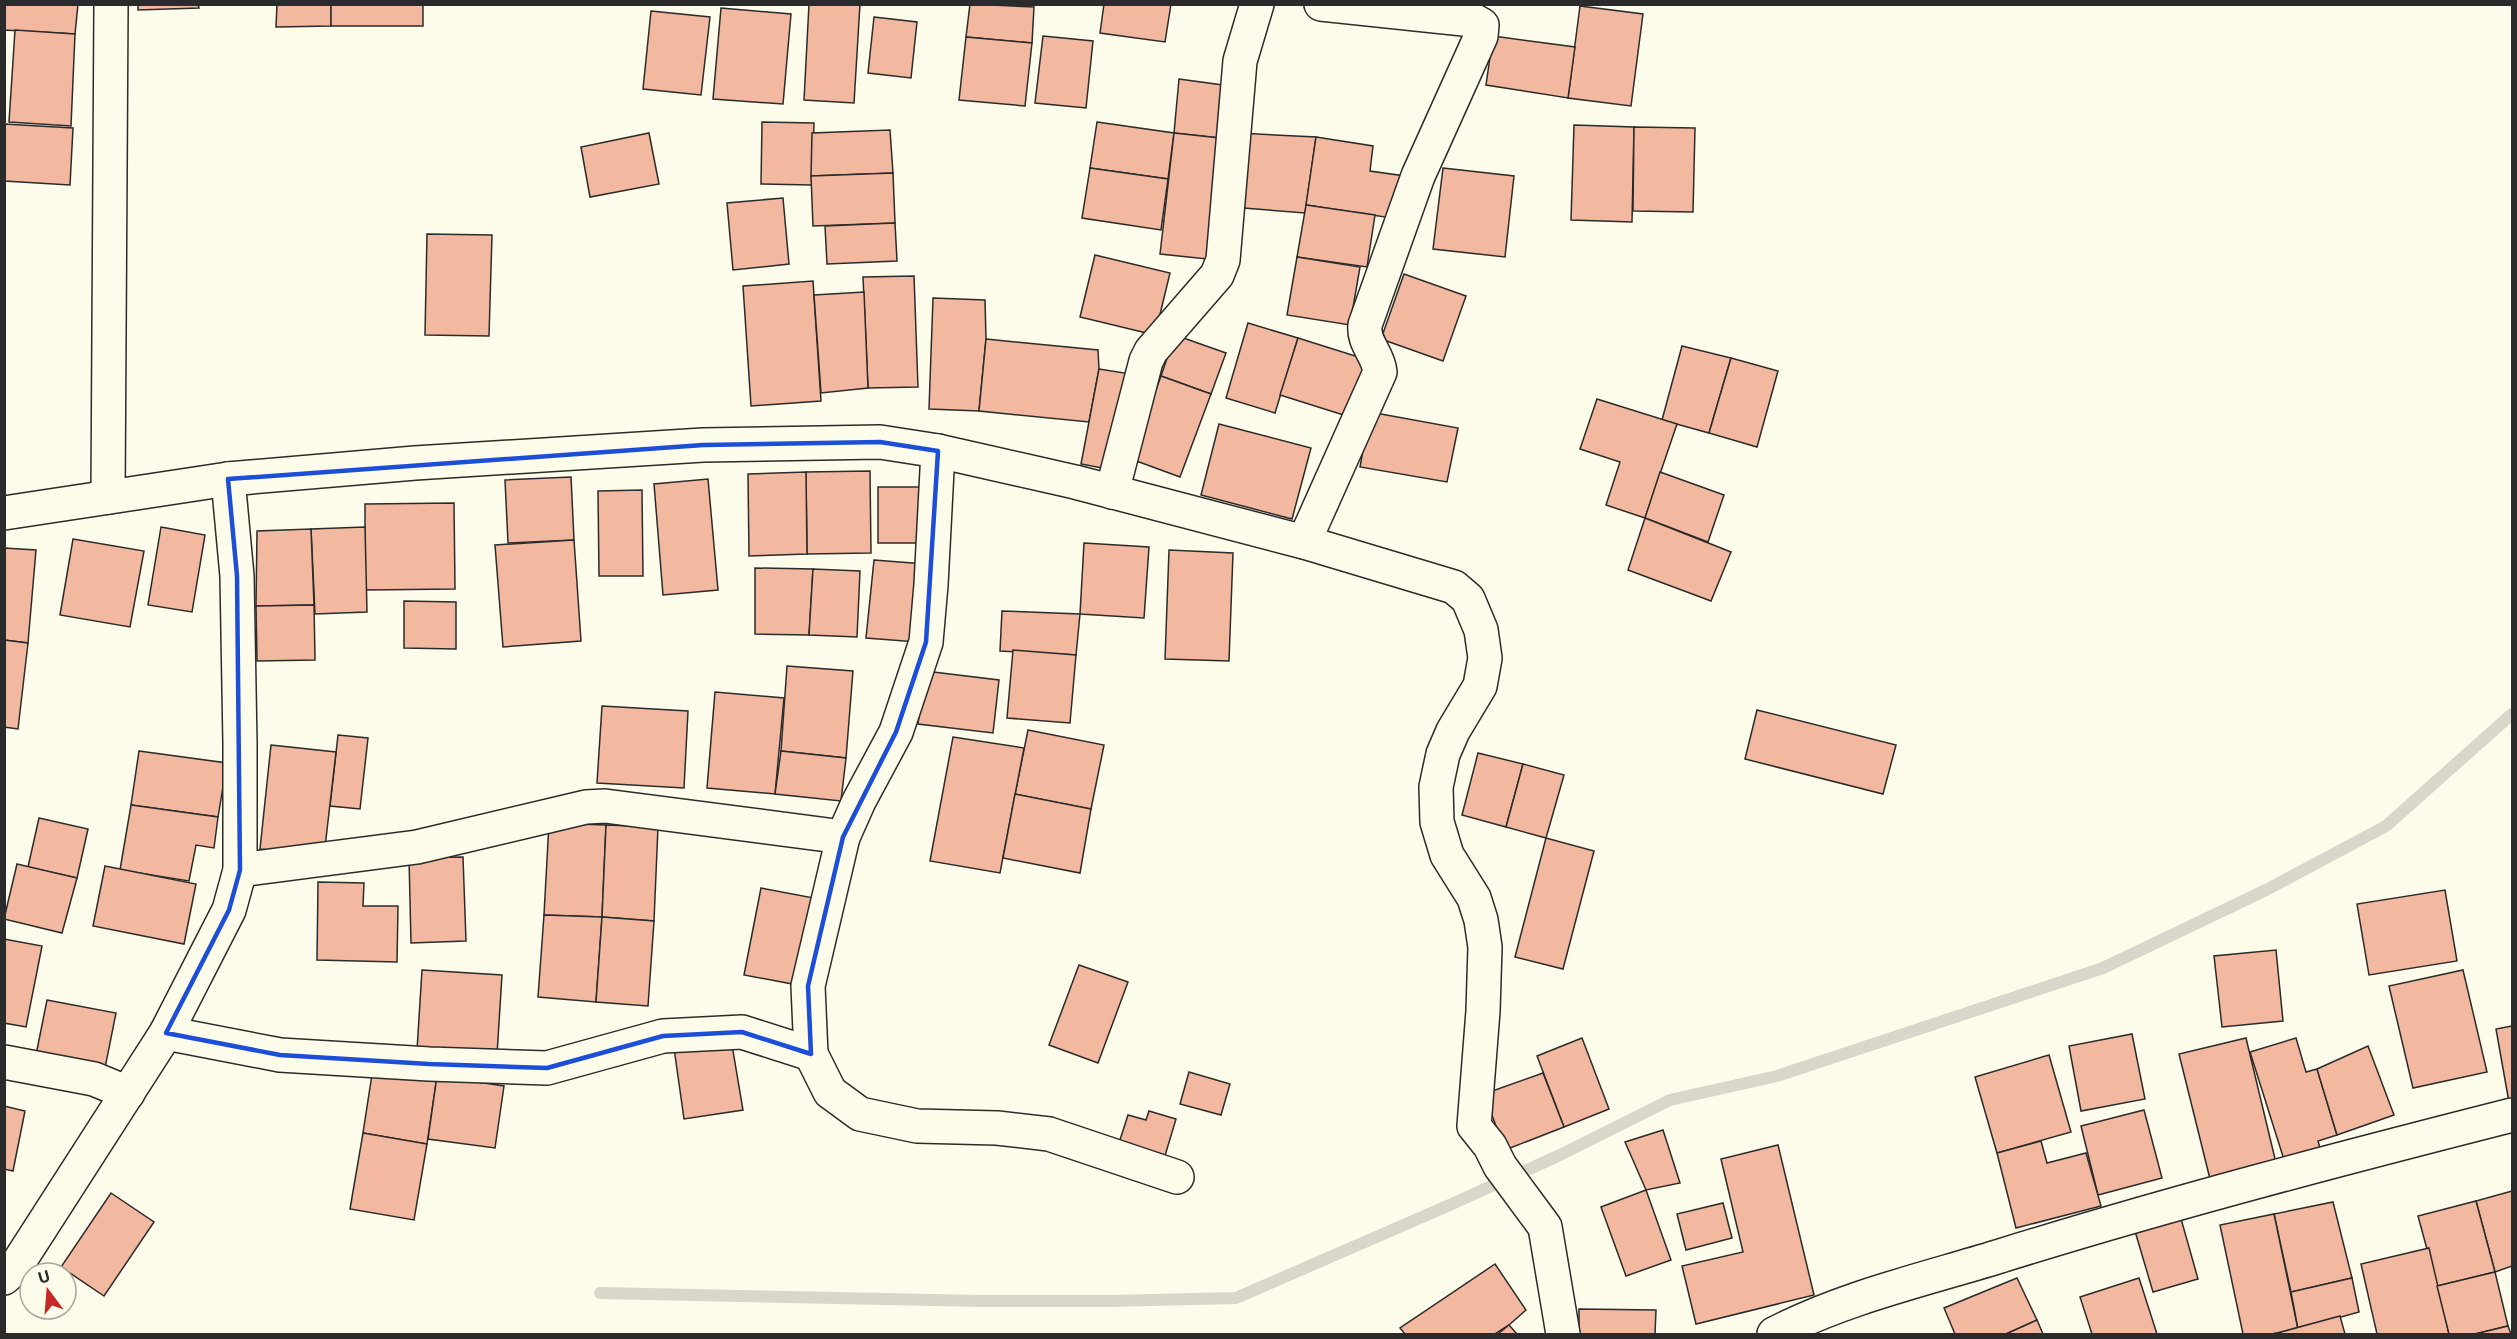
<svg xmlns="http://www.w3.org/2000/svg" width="2517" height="1339" font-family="'Noto Sans',sans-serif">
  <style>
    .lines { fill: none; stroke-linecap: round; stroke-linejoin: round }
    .stream { stroke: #d8d7c9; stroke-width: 12 }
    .building { fill: #f2b8a0; stroke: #2b2b2b; stroke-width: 1.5 }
    .street-casing { stroke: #2b2b2b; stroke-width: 36 }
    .street { stroke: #fdfbea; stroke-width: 33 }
    .marked { fill: none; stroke: #1d4ed8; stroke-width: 4.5; stroke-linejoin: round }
  </style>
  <rect width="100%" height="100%" fill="#fdfbea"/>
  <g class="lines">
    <path class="stream" d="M 600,1293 L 982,1301 L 1109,1301 L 1236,1298 L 1452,1204 L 1560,1155 L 1670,1100 L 1777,1076 L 2103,968 L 2266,890 L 2386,826 L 2512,714"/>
  </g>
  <g class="building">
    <path d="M 4,4 L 78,4 L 75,34 L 4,30 Z"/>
    <path d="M 138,4 L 198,4 L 199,8 L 138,10 Z"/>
    <path d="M 277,4 L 331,4 L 331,26 L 276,27 Z"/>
    <rect x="331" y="4" width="92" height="22"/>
    <path d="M 809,4 L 860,4 L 854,103 L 804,100 Z"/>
    <path d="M 970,4 L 1034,7 L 1032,43 L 966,37 Z"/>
    <path d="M 1104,4 L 1171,4 L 1165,42 L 1100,33 Z"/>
    <path d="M 1580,6 L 1643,14 L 1631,106 L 1568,98 Z"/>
    <path d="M 721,8 L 791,14 L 783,104 L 713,99 Z"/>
    <path d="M 651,11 L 710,17 L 701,95 L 643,89 Z"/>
    <path d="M 874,17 L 917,22 L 911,78 L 868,73 Z"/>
    <path d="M 15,30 L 75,34 L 71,126 L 9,122 Z"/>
    <path d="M 1043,36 L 1093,41 L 1086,108 L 1035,103 Z"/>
    <path d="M 1493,36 L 1575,47 L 1568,98 L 1486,85 Z"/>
    <path d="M 966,37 L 1032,43 L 1025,106 L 959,100 Z"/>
    <path d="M 1179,79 L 1230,86 L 1220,138 L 1174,133 Z"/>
    <path d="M 762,122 L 814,123 L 812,185 L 761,184 Z"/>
    <path d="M 1097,122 L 1174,133 L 1168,179 L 1090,168 Z"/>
    <path d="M 4,124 L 73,128 L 70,185 L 4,181 Z"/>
    <path d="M 1574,125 L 1634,127 L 1632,222 L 1571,220 Z"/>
    <path d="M 1634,127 L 1695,128 L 1693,212 L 1633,211 Z"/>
    <path d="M 890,130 L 893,173 L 811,176 L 812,133 Z"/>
    <path d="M 649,133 L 659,184 L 590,197 L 581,147 Z"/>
    <path d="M 1174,133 L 1220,138 L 1207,259 L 1160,254 Z"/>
    <path d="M 1238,133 L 1316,137 L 1305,213 L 1231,207 Z"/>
    <path d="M 1316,137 L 1373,146 L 1370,171 L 1405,176 L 1398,219 L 1306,205 Z"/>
    <path d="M 1090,168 L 1168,179 L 1161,230 L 1082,218 Z"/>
    <path d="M 1443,168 L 1514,176 L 1505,257 L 1433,249 Z"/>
    <path d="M 893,173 L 895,223 L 813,226 L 811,176 Z"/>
    <path d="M 783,198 L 789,264 L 733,270 L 727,203 Z"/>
    <path d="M 1306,205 L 1375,215 L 1367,267 L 1297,257 Z"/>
    <path d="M 895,223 L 897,261 L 827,264 L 825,226 Z"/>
    <path d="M 427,234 L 492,235 L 489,336 L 425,335 Z"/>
    <path d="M 1095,255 L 1170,273 L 1155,335 L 1080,317 Z"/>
    <path d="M 1297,257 L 1360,267 L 1350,325 L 1287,315 Z"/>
    <path d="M 1404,274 L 1466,296 L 1443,361 L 1381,339 Z"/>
    <path d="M 914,276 L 918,387 L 868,388 L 863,277 Z"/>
    <path d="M 813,281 L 821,401 L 751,406 L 743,286 Z"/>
    <path d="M 864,292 L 868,388 L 821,393 L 814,295 Z"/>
    <path d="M 933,298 L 985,300 L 986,339 L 979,411 L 929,409 Z"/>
    <path d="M 1248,323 L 1298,338 L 1275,413 L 1226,398 Z"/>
    <path d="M 1175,335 L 1226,353 L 1211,394 L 1161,376 Z"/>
    <path d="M 1298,338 L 1368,360 L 1350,417 L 1280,395 Z"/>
    <path d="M 986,339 L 1098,350 L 1099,369 L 1089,422 L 979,411 Z"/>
    <path d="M 1682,346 L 1731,358 L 1709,433 L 1662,420 Z"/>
    <path d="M 1731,358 L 1778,371 L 1757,447 L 1709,433 Z"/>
    <path d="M 1099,369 L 1131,374 L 1113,470 L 1081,464 Z"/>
    <path d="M 1161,376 L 1211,394 L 1180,477 L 1131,459 Z"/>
    <path d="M 1597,399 L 1677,424 L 1645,518 L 1606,505 L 1620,462 L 1580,449 Z"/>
    <path d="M 1370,412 L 1458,428 L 1447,482 L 1360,467 Z"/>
    <path d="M 1219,424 L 1311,448 L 1292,519 L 1201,495 Z"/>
    <path d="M 870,471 L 871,553 L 807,554 L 806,472 Z"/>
    <path d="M 806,472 L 807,554 L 749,556 L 748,474 Z"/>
    <path d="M 1660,472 L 1724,495 L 1708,542 L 1645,518 Z"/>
    <path d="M 571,477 L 574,540 L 508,543 L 505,480 Z"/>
    <path d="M 708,479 L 718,590 L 663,595 L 654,484 Z"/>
    <rect x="878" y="487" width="48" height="56"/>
    <path d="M 642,490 L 643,576 L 599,576 L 598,491 Z"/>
    <path d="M 454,503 L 455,589 L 365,590 L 365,504 Z"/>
    <path d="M 1645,518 L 1731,552 L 1711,601 L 1628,570 Z"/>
    <path d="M 161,527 L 205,535 L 192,612 L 148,605 Z"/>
    <path d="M 365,527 L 367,612 L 315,614 L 311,529 Z"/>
    <path d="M 311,529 L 314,605 L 256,606 L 257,531 Z"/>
    <path d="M 73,539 L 144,551 L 130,627 L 60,615 Z"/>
    <path d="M 574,540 L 581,641 L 503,647 L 495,545 Z"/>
    <path d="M 1084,543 L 1149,547 L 1144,618 L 1080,614 Z"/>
    <path d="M 4,548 L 36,550 L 28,643 L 4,640 Z"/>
    <path d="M 1169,550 L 1233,553 L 1229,661 L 1165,659 Z"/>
    <path d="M 874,560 L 925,564 L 917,642 L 866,638 Z"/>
    <path d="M 755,568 L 813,569 L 809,635 L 755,634 Z"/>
    <path d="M 813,569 L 860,571 L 857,637 L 809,635 Z"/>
    <path d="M 404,601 L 456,602 L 456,649 L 404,648 Z"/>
    <path d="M 314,605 L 315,660 L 257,661 L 256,606 Z"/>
    <path d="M 1002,611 L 1080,614 L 1076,655 L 1000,651 Z"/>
    <path d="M 4,640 L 28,643 L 18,729 L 4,727 Z"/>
    <path d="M 1013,650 L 1076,655 L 1070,723 L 1007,718 Z"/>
    <path d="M 787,666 L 853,671 L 846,758 L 781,751 Z"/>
    <path d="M 925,671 L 999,680 L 993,733 L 918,724 Z"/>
    <path d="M 715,692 L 784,698 L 775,794 L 707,788 Z"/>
    <path d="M 602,706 L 688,711 L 684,788 L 597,783 Z"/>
    <path d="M 1757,710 L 1896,745 L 1883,794 L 1745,759 Z"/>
    <path d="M 1028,730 L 1104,745 L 1091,809 L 1015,794 Z"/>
    <path d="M 338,735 L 368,738 L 360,809 L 330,806 Z"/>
    <path d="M 953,737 L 1024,748 L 1000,873 L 930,861 Z"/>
    <path d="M 271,745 L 336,752 L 324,856 L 260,849 Z"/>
    <path d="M 139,751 L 227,763 L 218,817 L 131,805 Z"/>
    <path d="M 781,751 L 846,758 L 841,801 L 775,794 Z"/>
    <path d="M 1478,753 L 1523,764 L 1506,827 L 1462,815 Z"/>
    <path d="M 1523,764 L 1564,775 L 1546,838 L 1506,827 Z"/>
    <path d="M 1015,794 L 1091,809 L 1080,873 L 1003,858 Z"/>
    <path d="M 131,805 L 218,817 L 214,848 L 196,845 L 189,881 L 120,870 Z"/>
    <path d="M 39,818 L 88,829 L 77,878 L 28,867 Z"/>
    <path d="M 549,823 L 606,825 L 602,917 L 544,915 Z"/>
    <path d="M 606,825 L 658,827 L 654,921 L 602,917 Z"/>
    <path d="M 1546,838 L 1594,851 L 1563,969 L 1515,957 Z"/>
    <path d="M 463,857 L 466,941 L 411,943 L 409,858 Z"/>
    <path d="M 17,864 L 77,878 L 62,933 L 4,919 Z"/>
    <path d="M 105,866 L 196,884 L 184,944 L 93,926 Z"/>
    <path d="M 318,882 L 364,883 L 363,906 L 398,906 L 397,962 L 317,960 Z"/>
    <path d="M 761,888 L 819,899 L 803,986 L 744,975 Z"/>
    <path d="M 2445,890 L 2457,961 L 2369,975 L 2357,904 Z"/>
    <path d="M 544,915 L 602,917 L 596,1002 L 538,997 Z"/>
    <path d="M 602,917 L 654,921 L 648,1006 L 596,1002 Z"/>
    <path d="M 4,939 L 42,946 L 26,1027 L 4,1023 Z"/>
    <path d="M 2276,950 L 2283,1021 L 2222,1027 L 2214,956 Z"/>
    <path d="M 1079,965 L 1128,982 L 1098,1063 L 1049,1045 Z"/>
    <path d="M 422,970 L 502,975 L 497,1055 L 417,1050 Z"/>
    <path d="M 2463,970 L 2487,1072 L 2413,1088 L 2389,986 Z"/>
    <path d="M 47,1000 L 116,1013 L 105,1068 L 36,1055 Z"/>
    <path d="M 2512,1026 L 2512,1108 L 2510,1108 L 2496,1029 Z"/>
    <path d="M 2132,1034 L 2145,1099 L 2081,1111 L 2069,1046 Z"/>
    <path d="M 1582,1038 L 1609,1109 L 1564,1127 L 1537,1056 Z"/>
    <path d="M 2246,1038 L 2276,1163 L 2210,1179 L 2179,1054 Z"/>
    <path d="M 2296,1038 L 2306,1072 L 2317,1069 L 2337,1135 L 2318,1141 L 2322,1155 L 2286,1166 L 2250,1052 Z"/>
    <path d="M 731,1039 L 743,1110 L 684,1119 L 674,1048 Z"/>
    <path d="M 2368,1046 L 2394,1115 L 2337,1135 L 2317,1069 Z"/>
    <path d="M 2049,1055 L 2071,1132 L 1997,1153 L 1975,1077 Z"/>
    <path d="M 373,1068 L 437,1076 L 427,1144 L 363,1133 Z"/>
    <path d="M 1189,1072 L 1230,1084 L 1221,1115 L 1180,1104 Z"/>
    <path d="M 1543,1073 L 1564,1127 L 1505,1150 L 1484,1094 Z"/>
    <path d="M 437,1076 L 504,1086 L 495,1148 L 428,1139 Z"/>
    <path d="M 4,1106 L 25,1111 L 13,1171 L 4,1169 Z"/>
    <path d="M 2144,1110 L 2162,1178 L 2098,1195 L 2081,1126 Z"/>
    <path d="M 1149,1111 L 1176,1119 L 1164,1159 L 1118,1146 L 1128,1115 L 1146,1120 Z"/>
    <path d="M 1663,1130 L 1680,1183 L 1646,1190 L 1625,1142 Z"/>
    <path d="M 363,1133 L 427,1144 L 414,1220 L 350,1209 Z"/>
    <path d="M 2041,1141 L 2047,1163 L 2086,1153 L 2101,1206 L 2016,1228 L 1997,1153 Z"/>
    <path d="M 1778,1145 L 1814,1295 L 1696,1324 L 1682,1266 L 1743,1252 L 1721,1159 Z"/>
    <path d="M 1646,1190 L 1671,1260 L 1626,1276 L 1601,1207 Z"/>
    <path d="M 2512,1191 L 2512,1266 L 2495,1272 L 2476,1201 Z"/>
    <path d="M 111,1193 L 154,1222 L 104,1296 L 61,1267 Z"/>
    <path d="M 2476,1201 L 2495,1272 L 2437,1286 L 2418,1216 Z"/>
    <path d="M 2333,1202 L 2352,1278 L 2291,1292 L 2274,1214 Z"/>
    <path d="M 1723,1203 L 1732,1238 L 1686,1250 L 1677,1214 Z"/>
    <path d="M 2178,1208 L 2198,1279 L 2153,1292 L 2132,1221 Z"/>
    <path d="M 2274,1214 L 2298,1329 L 2271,1334 L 2243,1334 L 2220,1225 Z"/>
    <path d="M 2429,1248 L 2449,1334 L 2377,1334 L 2361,1264 Z"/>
    <path d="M 1495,1264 L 1526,1310 L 1509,1325 L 1495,1334 L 1405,1334 L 1400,1328 Z"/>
    <path d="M 2495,1272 L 2508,1326 L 2475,1334 L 2449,1334 L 2437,1286 Z"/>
    <path d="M 2017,1278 L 2037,1320 L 2006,1334 L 1955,1334 L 1944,1308 Z"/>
    <path d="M 2139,1278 L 2157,1334 L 2092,1334 L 2080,1297 Z"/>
    <path d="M 2352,1278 L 2359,1312 L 2298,1329 L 2291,1292 Z"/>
    <path d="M 1579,1309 L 1656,1310 L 1655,1334 L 1579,1334 Z"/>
    <path d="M 2340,1316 L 2345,1334 L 2281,1334 L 2281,1332 Z"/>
    <path d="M 2037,1320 L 2043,1334 L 2006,1334 Z"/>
    <path d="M 1509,1325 L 1517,1334 L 1498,1334 Z"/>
    <path d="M 2508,1326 L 2511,1334 L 2475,1334 Z"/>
  </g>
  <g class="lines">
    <defs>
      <g id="street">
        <path d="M 938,451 L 931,585 L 926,642 L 896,732 L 859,801 L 843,837 L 808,986 L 811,1054 L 830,1092 L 860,1114 L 917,1126 L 997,1128 L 1049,1134 L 1177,1177"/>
        <path d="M 1112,492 L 1146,361 L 1151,351 L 1217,275 L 1223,260 L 1240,61 L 1257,4"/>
        <path d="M 108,497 L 111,4"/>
        <path d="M 4,513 L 228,479 L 415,463 L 703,445 L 880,442 L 938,451 L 1075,482 L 1304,542 L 1454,587 L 1468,599 L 1481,630 L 1485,658 L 1480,686 L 1453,731 L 1443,754 L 1436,787 L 1437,822 L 1447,855 L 1474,898 L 1481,920 L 1485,947 L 1483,1011 L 1474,1126 L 1490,1146 L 1500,1166 L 1545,1227 L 1563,1334"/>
        <path d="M 1304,542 L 1380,372 C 1378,353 1363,344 1365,325 L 1418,176 L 1481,36 L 1482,25 L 1473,20 L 1321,4"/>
        <path d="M 240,870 L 417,847 L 586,807 L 605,806 L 843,837"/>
        <path d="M 166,1033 L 280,1055 L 429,1064 L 547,1068 L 663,1036 L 742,1032 L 811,1054"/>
        <path d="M 4,1062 L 94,1079 L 128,1093"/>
        <path d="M 4,1278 L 15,1268 L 166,1033 L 229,910 L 240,870 L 240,744 L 237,576 L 228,479"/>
        <path d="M 1774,1334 C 1843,1298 1922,1280 1997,1257 C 2167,1204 2339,1159 2512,1115"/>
      </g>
    </defs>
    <use href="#street" class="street-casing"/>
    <use href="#street" class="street"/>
  </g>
  <path class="marked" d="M 880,442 L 938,451 L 926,642 L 896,732 L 843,837 L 808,986 L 811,1054 L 742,1032 L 663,1036 L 547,1068 L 429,1064 L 280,1055 L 166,1033 L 229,910 L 240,870 L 237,576 L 228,479 L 703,445 Z"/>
  <rect width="2517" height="1339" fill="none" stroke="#2b2b2b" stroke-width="12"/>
  <g transform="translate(48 1291) rotate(344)"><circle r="28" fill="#fdfbea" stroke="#a9a89e" stroke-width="1.5"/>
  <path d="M0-4.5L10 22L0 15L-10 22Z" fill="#c62828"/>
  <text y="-9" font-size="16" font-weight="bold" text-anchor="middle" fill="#2b2b2b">U</text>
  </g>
</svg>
